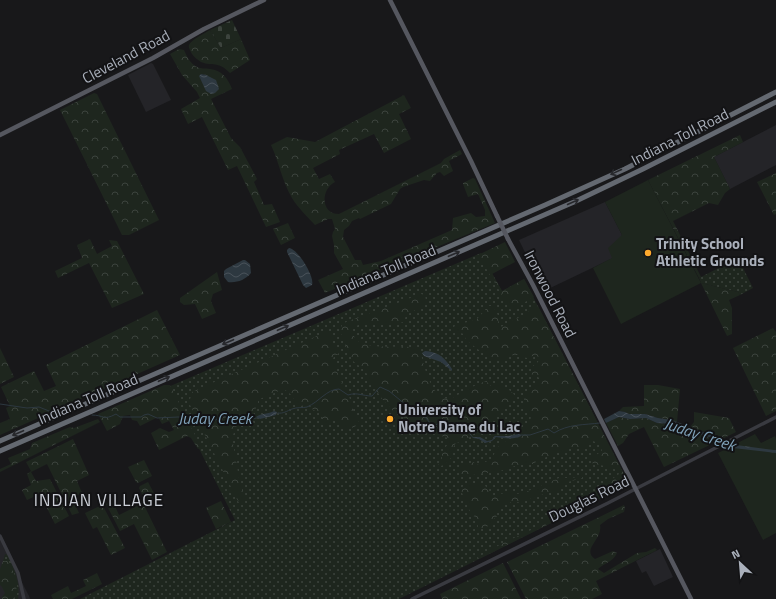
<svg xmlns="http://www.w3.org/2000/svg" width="776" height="599" font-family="'Titillium Web',sans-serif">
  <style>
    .built { fill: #242428 }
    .grass { fill: url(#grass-dots) }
    .forest { fill: url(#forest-crowns); fill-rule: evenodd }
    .cemetery { fill: url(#cemetery-stones) }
    .park { fill: #1e261e }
    .water { fill: url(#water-waves) }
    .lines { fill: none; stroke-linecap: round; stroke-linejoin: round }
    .stream { stroke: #2d3840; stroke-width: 1 }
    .minor { stroke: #393a40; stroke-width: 3.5 }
    .major { stroke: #55575f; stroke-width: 4.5 }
    .highway { stroke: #646971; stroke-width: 5 }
    .major-bridge { stroke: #55575f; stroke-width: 4.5 }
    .oneway { stroke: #27282c }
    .poi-dot { fill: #fdaa2d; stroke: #131315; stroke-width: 1.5 }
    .labels { text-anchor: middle; stroke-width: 4; stroke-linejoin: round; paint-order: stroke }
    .street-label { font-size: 15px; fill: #aab0bb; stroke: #131315 }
    .poi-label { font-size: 15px; font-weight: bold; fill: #aab0bb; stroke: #131315; text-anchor: start }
    .water-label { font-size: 16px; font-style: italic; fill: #7fa1b8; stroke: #131315 }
    .quarter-label { font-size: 17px; letter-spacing: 1px; fill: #cbcfd7; stroke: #131315 }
  </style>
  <defs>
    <pattern id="grass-dots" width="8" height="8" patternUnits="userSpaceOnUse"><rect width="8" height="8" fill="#1e261e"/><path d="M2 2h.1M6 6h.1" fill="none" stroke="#3c433d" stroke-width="1.8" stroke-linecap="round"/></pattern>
    <pattern id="forest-crowns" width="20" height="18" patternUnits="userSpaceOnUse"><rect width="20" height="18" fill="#1e261e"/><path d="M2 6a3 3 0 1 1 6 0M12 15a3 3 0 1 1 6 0" fill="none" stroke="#3c433d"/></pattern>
    <pattern id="cemetery-stones" width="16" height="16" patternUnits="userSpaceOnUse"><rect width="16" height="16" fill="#1e261e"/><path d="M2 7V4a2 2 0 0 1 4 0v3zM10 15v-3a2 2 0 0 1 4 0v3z" fill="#3c433d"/></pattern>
    <pattern id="water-waves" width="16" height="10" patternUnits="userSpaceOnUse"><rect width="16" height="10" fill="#2d3840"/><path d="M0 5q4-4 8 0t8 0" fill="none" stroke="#49525a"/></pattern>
  </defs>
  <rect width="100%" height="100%" fill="#18181a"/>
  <g class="built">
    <path d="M 151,63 L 153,64 L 171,100 L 146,112 L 128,75 Z"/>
    <path d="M 776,125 L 776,165 L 730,189 L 714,157 Z"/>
    <path d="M 605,202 L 622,235 L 613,258 L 544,291 L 519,240 Z"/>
    <path d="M 0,540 L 29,596 L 30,599 L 0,599 Z"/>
    <path d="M 660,549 L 673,577 L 654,586 L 646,571 L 642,573 L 636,561 Z"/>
  </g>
  <g class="grass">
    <path d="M 481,253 L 502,291 L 524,279 L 629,484 L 399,599 L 80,599 L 235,520 L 168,387 Z"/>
    <path d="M 738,258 L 753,288 L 740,295 L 738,292 L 701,283 L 699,278 Z"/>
    <path d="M 5,554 L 8,555 C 14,569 21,583 18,599 L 11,599 L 15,597 L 3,561 Z"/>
  </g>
  <g class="forest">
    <path d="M 210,30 L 221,48 L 241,39 L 250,60 L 230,73 C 217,60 214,67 201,62 C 198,60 194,57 192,54 C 191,52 188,47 189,45 C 191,40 205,33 210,30 Z"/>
    <path d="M 179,49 L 184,50 C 187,57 190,63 197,67 C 201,69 205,68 210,69 C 221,70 228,78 232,89 L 211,99 L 231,138 L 240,147 L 257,179 L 254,182 L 264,205 L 272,204 L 280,222 L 266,227 L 237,166 L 228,170 L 202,117 L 188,124 L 181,109 L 200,98 L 197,92 L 182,75 L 170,54 ZM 201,74 L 206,75 L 209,93 L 200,78 Z"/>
    <path d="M 94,93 L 97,94 L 159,220 L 129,235 L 122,235 L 60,110 Z"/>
    <path d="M 404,95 L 411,108 L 399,114 L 411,139 L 384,153 L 374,134 L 339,150 L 340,154 L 313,168 L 319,179 L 330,174 L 335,182 C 320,190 321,214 339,214 L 441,163 L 444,159 L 460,150 L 462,154 L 449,161 L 453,171 L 444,176 L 440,172 L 437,173 L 430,181 L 424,180 L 403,187 L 400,189 L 391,204 L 360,219 L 359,218 L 352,221 L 349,226 L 344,230 L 343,237 L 355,260 L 361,260 L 363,265 L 381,261 L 452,230 L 453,218 L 471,213 L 476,217 L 485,216 L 485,210 L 478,194 L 468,197 L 463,184 L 463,183 L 473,178 L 475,179 L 495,223 L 325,293 L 318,280 L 343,269 L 334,253 L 334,245 L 332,236 L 333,232 L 335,229 L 332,219 L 328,219 L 315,225 C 307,216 298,208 292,198 C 282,181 279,162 271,145 L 287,137 L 315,142 Z"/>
    <path d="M 740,135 L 743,142 L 714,157 L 730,189 L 725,193 L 718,205 L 709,203 L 673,221 L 701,277 L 699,278 L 648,180 Z"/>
    <path d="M 776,173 L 776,214 L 774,215 L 757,182 Z"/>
    <path d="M 288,223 L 295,238 L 281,245 L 273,229 Z"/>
    <path d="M 90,239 L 97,254 L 112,246 L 109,240 L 117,241 L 144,294 L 112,308 L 89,263 L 58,278 L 55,271 L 82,258 L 77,245 Z"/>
    <path d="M 505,242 L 515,262 L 492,274 L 502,291 L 524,279 L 534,297 L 511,310 L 478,255 Z"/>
    <path d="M 217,272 L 222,290 L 213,294 L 211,301 L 216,313 L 202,319 L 195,304 L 184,305 L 180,302 L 180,298 Z"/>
    <path d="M 701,283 L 738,292 L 740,295 L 729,300 L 732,308 L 732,334 L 727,336 Z"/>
    <path d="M 421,294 L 425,295 L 426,301 L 421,307 L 406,315 L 404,322 C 399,323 393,324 388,324 C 375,324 364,320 353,328 C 350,356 403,342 420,349 C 423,363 431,400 450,399 C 462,393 474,385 486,381 L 491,386 L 496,384 C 503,386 511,390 515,396 C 513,405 504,405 499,411 C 496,413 495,418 494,420 L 488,423 L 483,422 L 466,441 L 456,443 L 452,449 L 453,456 C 448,460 447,466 439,466 L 438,464 L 442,460 L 442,453 L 449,442 L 448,438 L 424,431 L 410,421 L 394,412 L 383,400 L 371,383 L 365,370 L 354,362 L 349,354 L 340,331 L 342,325 L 346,322 Z"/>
    <path d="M 489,306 L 493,306 C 496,312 500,316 498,323 L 500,327 L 506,325 L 538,306 L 629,484 L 479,559 L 478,557 L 482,555 L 503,543 L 531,530 L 562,508 L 599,489 L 619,474 L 617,470 L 605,466 L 593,464 L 592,462 L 593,457 L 602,451 L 600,444 L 593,441 L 588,442 L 584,447 L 576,447 L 559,452 L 539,460 L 533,464 L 524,463 L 500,471 L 466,476 L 460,475 L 460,467 L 473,462 L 478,465 C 482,463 490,461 493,457 C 495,454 494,450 497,448 C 500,444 504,444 507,439 L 516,438 L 520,436 L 519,434 L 531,418 L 524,407 L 524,397 L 528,394 L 532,384 L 539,384 L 541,380 L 537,376 L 530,374 L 532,367 L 538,362 L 539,358 L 536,355 L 526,358 L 521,355 L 513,355 L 500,361 L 493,361 L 466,340 L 464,334 L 457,332 L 453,330 L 455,325 L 476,320 Z"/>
    <path d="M 157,310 L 180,355 L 0,435 L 0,423 L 10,419 L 6,408 L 10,406 L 1,387 L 34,371 L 44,391 L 56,386 L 46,365 Z"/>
    <path d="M 773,328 L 776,332 L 776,411 L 766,416 L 733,348 Z"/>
    <path d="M 328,331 L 331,337 L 331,344 L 339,353 L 333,358 L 339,377 L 349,396 L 355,417 L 360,423 L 356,426 L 347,430 L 344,429 L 338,420 L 333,421 L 328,425 L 324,423 L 321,413 L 313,410 L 309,404 L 297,407 C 294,399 292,394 285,390 L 275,392 L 270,396 L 258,399 L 258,403 L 249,425 L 243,420 L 238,422 L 233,435 L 233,443 L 239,478 L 245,499 L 239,503 L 189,403 L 192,392 Z"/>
    <path d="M 0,348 L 14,377 L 0,384 Z"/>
    <path d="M 164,385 L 170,385 L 201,447 L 198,449 L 191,438 L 187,436 L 159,450 L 151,433 L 160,428 L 169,432 L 174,430 L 169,421 L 162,424 L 158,417 L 140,426 L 137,421 L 132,420 L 130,415 L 123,416 L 120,424 L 107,431 L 98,414 Z"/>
    <path d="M 644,385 L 658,385 L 680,389 L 677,422 L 666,419 L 658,418 L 645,414 L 629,414 L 625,412 L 619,411 L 623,407 L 644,406 Z"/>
    <path d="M 694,412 L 729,418 L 736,432 L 722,439 C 713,433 701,432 690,427 L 694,422 Z"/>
    <path d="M 619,417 L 630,419 L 646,418 L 657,423 L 672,424 L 718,441 L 664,467 L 644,427 L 629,434 L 623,443 L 618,446 L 606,423 Z"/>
    <path d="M 98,419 L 100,422 L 0,472 L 0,469 L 11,464 L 8,458 L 30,449 L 32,443 L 70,427 L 74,428 Z"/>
    <path d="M 73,439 L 89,475 L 77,481 L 82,493 L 72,498 L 79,513 L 72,515 L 47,464 L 31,472 L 36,481 L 50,479 L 69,516 L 55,524 L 40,494 L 27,500 L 22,490 L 31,485 L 27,474 L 31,471 L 26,462 Z"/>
    <path d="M 144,460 L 152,476 L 138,483 L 136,482 L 128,467 Z"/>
    <path d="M 582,476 L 582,478 L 561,484 L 557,491 L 537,496 L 521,503 L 513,501 C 507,505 501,506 496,510 L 497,516 L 493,520 L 493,523 L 483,529 L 480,529 L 478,527 L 478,521 L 475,517 L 472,515 L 465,501 L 461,490 L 464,484 L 478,483 L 484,484 L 492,496 L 509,492 L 516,494 L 523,493 L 559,478 L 572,478 Z"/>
    <path d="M 148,482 L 156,497 L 146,502 L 139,488 L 140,486 Z"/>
    <path d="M 112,500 L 119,515 L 143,503 L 167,552 L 152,560 L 134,524 L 120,531 L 106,504 Z"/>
    <path d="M 221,501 L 231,522 L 216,529 L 206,508 Z"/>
    <path d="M 102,505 L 103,506 L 125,548 L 111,555 L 97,527 L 93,529 L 85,513 Z"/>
    <path d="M 624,505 L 625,508 L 624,512 L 608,519 L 600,525 C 603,540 581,549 595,559 L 613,551 L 617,553 C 613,562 604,563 598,569 L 604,573 L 637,553 L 646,552 L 655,548 L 657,550 L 596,581 L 602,594 L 592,599 L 526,599 L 507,562 Z"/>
    <path d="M 3,561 L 8,561 C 15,574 19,581 15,597 L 11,599 L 2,599 L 2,597 L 5,593 L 2,587 L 0,585 L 0,569 Z"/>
    <path d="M 503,563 L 521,599 L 442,599 L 440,594 Z"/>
    <path d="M 97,573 L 102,584 L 72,599 L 53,599 L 51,595 L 68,586 L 71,593 L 86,586 L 83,580 Z"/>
  </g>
  <path class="cemetery" d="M 232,20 L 241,39 L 221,48 L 210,30 Z"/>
  <g class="park">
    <path d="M 648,180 L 701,283 L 621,324 L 593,268 L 612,258 L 608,248 L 622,235 L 605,202 Z"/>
    <path d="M 755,434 L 761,443 L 775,436 L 776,439 L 776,533 L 763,540 L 718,453 Z"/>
  </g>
  <g class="water">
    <path d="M 201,74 L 206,75 L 216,80 L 219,89 L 215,93 L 211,94 L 206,91 L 200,78 L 199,76 Z"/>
    <path d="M 289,248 C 298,249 315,277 312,285 L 306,288 L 303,285 L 287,252 L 287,250 Z"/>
    <path d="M 243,260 L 245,260 L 250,264 L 251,273 C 245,280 237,283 228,282 L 224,277 L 224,271 L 226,269 Z"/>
    <path d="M 425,351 C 439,352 445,358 452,369 L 452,371 L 441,362 L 424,356 L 422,353 Z"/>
    <path d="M 274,411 L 277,412 L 276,415 L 260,419 L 256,417 C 261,413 269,414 274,411 Z"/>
    <path d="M 619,411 L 625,412 L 629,414 L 645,414 L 658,418 L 672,420 L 706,433 L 716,435 L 726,442 L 736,445 L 774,450 L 776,450 L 776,453 L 733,448 L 726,446 L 716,439 L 702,435 L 672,424 L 657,423 L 646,418 L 630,419 L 619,417 L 606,423 L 604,419 Z"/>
    <path d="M 467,431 L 469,432 L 473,437 L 480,437 L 487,441 L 492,440 L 495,436 L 508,436 L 519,434 L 521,436 C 514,440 504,438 496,437 L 492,441 L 485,443 L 479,439 L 473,438 Z"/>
  </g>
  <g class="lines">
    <g class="stream">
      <path d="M 0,404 L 27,408 L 39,407 L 49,411 L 56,410"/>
      <path d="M 278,413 C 283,414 287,411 292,409 C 297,407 303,408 307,407 C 319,402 327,389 339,389 L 348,395 C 357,392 363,396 372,396 L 380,387 L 389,391 L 417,414 L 425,417 L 432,425 L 435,425 L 440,423 C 450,427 458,427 467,432"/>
      <path d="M 92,415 C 104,415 103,421 116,414 L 120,417 L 141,417 L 144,415 L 148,414 L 157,418 L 178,417 L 202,418 L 210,417 L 215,420 L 225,416 L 234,418 L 240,415 L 250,419 L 257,418"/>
      <path d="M 520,435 L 530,435 L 548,429 L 554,433 C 568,424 584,425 600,423"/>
    </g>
    <g class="minor">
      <path d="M 0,536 L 18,573 L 24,599"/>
      <path d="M 412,599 L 608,503 L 776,417"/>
    </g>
    <g class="major">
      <path d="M 390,0 L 471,161 L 497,216"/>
      <path d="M 0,135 L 153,58 L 204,29 L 264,0"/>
      <path d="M 508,239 L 533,285 L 691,599"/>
    </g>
    <g class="highway">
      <path d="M 0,441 L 545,205 L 625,169 L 776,92"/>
      <path d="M 0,451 L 574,202 L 643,169 L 776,102"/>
    </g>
    <path class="major-bridge" d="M 497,216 L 508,239"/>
  </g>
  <defs><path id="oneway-shaft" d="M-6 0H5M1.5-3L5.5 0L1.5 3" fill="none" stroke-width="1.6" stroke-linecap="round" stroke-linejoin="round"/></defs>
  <g class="oneway">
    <use href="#oneway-shaft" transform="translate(616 172) rotate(155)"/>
    <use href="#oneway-shaft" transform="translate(573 202) rotate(-24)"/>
    <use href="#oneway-shaft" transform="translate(454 254) rotate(-23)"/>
    <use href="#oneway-shaft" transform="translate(283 328) rotate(-23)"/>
    <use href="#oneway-shaft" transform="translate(228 342) rotate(157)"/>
    <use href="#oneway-shaft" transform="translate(164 379) rotate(-23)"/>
    <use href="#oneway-shaft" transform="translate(18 433) rotate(157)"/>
  </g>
  <g class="poi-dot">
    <circle cx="648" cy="253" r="4"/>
    <circle cx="390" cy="419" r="4"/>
  </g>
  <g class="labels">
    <g class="street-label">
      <text transform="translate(126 57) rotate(-28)" y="5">Cleveland Road</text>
      <text transform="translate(680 137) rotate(-27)" y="5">Indiana Toll Road</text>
      <text transform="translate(386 270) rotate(-23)" y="5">Indiana Toll Road</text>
      <text transform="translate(550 294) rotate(63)" y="5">Ironwood Road</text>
      <text transform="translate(88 399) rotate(-23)" y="5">Indiana Toll Road</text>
      <text transform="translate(589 499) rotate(-26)" y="5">Douglas Road</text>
    </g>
    <g class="poi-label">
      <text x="656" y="249">Trinity School<tspan x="656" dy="17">Athletic Grounds</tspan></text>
      <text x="398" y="415">University of<tspan x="398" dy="17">Notre Dame du Lac</tspan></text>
    </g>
    <g class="water-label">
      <text x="215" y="424">Juday Creek</text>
      <text transform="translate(700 434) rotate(18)" y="6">Juday Creek</text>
    </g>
    <g class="quarter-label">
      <text x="99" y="506">INDIAN VILLAGE</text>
    </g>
  </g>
  <g transform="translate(740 563) rotate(334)" stroke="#131315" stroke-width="3" paint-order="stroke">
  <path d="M0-3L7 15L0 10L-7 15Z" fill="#aab0bb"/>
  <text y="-6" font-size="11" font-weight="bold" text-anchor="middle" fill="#aab0bb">N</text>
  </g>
</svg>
